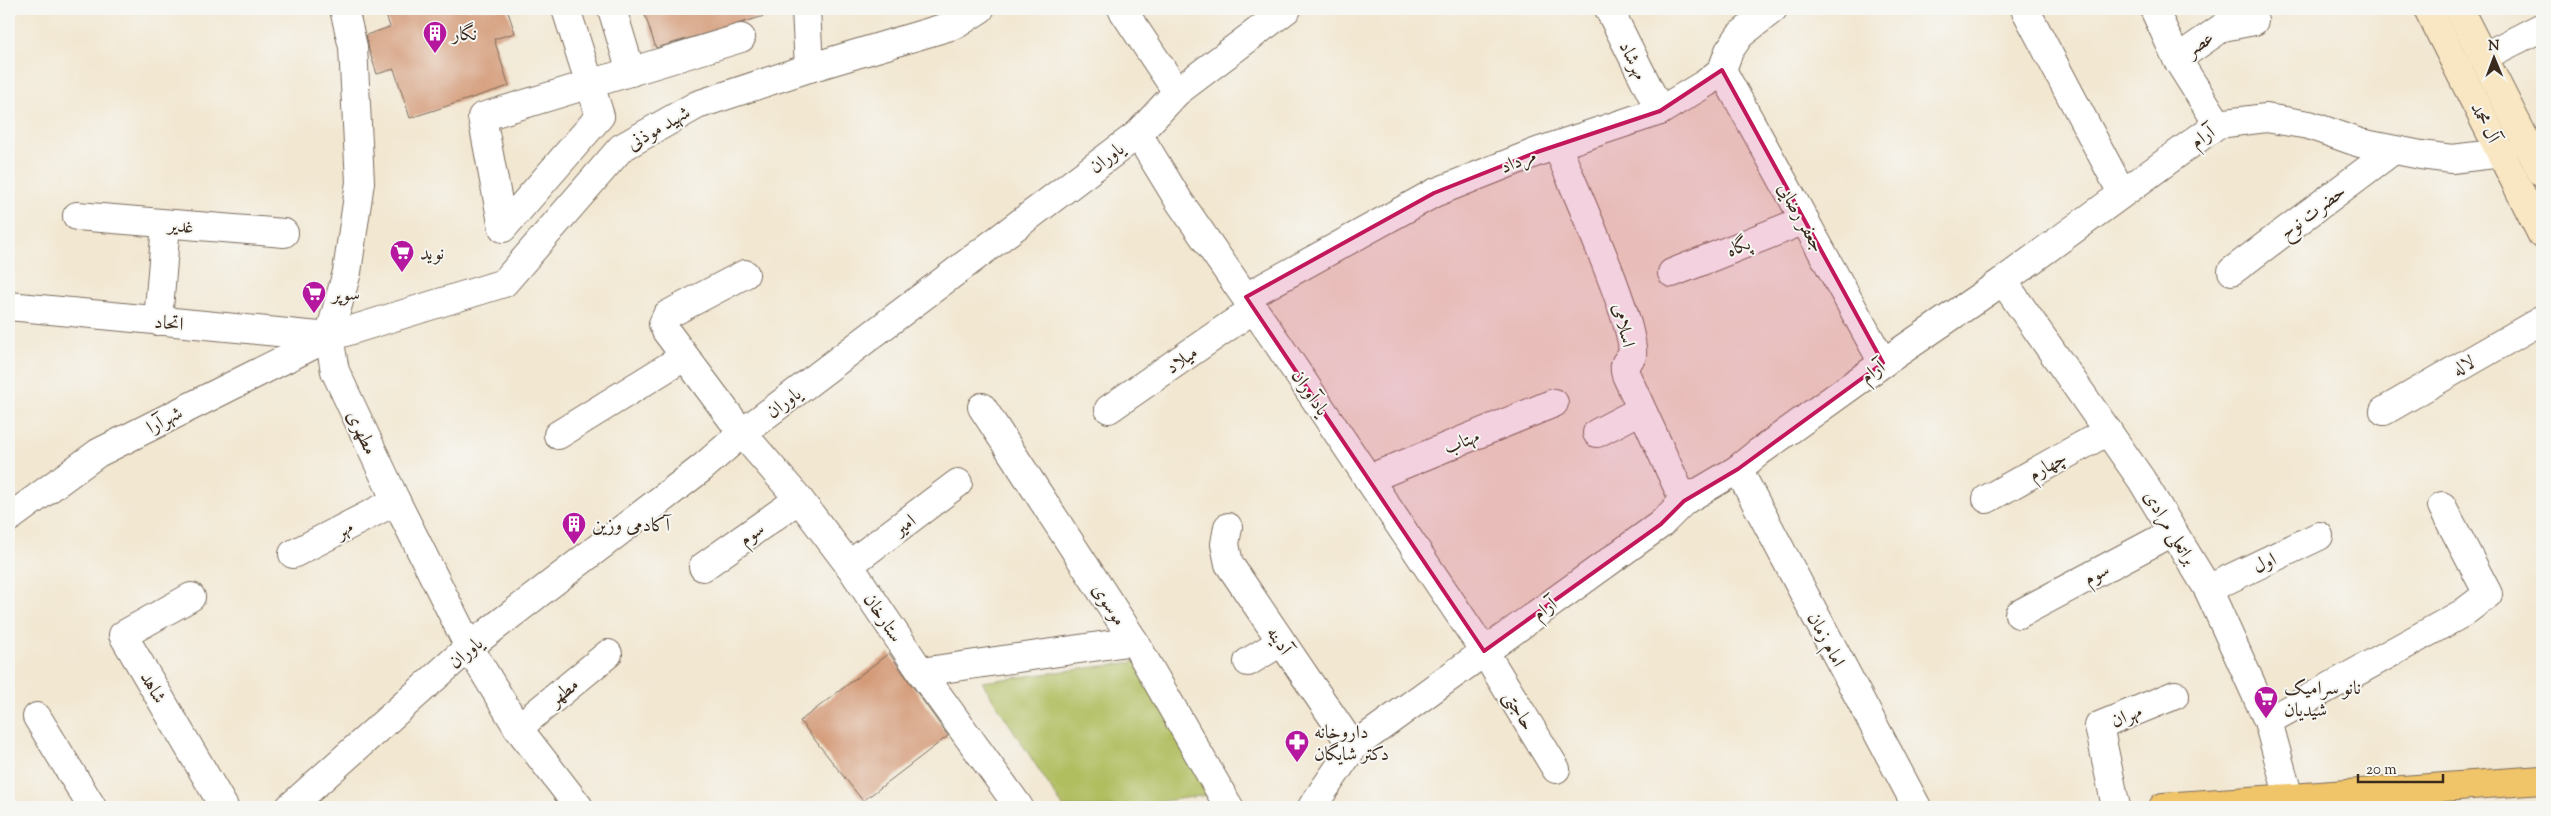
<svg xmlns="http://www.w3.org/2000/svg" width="2551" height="816" font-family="'Sorts Mill Goudy',Amiri,serif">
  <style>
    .green { fill: #b1be60; stroke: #76743f }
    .building { fill: #d49b79 }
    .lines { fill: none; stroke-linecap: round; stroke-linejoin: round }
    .minor-casing { stroke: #7b6c5d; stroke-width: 30 }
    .tertiary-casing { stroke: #7b6c5d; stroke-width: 30 }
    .secondary-casing { stroke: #7b6c5d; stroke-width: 30 }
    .primary-casing { stroke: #7b6c5d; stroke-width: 30 }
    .minor { stroke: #fff; stroke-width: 28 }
    .tertiary { stroke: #fff; stroke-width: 28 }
    .secondary { stroke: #f9e7c3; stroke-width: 28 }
    .primary { stroke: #f0c469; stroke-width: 28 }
    .marked { fill: #c2185b; fill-opacity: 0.2; stroke: #c2185b; stroke-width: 4; stroke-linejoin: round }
    .labels { text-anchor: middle; stroke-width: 4; stroke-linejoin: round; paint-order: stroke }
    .poi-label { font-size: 19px; fill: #3b2a1e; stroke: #f6f6f2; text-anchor: start }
    .street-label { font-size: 19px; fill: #3b2a1e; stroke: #f6f6f2 }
  </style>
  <rect width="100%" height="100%" fill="#f6f6f2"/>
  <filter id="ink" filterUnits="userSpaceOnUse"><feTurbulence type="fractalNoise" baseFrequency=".02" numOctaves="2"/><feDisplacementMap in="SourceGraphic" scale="10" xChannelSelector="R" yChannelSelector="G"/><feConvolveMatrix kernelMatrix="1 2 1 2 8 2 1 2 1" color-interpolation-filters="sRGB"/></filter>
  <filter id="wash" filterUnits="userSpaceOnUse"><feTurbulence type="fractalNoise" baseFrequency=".0096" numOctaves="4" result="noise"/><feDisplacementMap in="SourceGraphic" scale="20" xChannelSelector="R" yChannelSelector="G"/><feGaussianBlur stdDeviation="1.12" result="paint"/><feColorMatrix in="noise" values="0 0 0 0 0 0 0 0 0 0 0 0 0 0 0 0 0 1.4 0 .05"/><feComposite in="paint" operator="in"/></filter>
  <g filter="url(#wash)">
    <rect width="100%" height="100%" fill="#f2e7d1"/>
    <path class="green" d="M 1148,660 L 1223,793 L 1119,807 L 1063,807 L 982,682 Z"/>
    <g id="blocks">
      <g class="building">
        <path d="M 384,9 L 507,9 L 515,33 L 494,39 L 509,86 L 410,118 L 394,69 L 377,74 L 369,50 L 366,35 L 390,27 Z"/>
        <path d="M 643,9 L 770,9 L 771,14 L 656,48 Z"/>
        <path d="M 889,653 L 948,736 L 863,801 L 800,721 Z"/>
      </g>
    </g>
  </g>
  <g filter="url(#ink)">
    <use href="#blocks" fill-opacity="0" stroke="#7b6c5d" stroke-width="1"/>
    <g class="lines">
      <defs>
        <g id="minor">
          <path d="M 566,9 L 600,116 L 503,228 L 482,117 C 568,90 655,65 741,38"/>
          <path d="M 612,9 L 631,72"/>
          <path d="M 806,9 L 809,68"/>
          <path d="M 1122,9 L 1177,92"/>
          <path d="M 1609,9 L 1660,111"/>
          <path d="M 2025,9 L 2122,193"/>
          <path d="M 2154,9 L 2177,59"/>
          <path d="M 2483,57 L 2542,27"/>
          <path d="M 1722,70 L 1883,363"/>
          <path d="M 2218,124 L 2177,59 L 2223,27 L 2254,21 L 2248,9"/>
          <path d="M 1138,134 L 1179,201 L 1278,344 L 1484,651 L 1556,769"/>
          <path d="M 1557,146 C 1571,181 1638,327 1632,356 C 1625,362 1623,366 1626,375 L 1684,501"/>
          <path d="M 77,216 L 284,233"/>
          <path d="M 2232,271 L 2392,151"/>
          <path d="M 1672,273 L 1805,220"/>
          <path d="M 745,274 L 667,315 L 663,324 L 666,331 L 742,433 L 799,499 L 849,565 L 921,672 L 1019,807"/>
          <path d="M 2003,281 L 2141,479 L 2208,589 L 2268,721 L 2289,798"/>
          <path d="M 1246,297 L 1434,193 L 1537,152 L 1660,111 L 1706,83 L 1722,70 L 1729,51 L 1740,35 L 1773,9"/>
          <path d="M 9,306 L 329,337"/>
          <path d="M 158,321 L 166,224"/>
          <path d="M 982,407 L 1134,641 L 1229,807"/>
          <path d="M 1109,409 L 1252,310"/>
          <path d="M 2384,411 L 2542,320"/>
          <path d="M 1597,433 L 1641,410"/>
          <path d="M 558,435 L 684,357"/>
          <path d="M 1738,469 L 1917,807"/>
          <path d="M 1368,479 L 1554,403"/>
          <path d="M 1987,499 L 2108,431"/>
          <path d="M 9,518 L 98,453 L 329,337 L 504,283 L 621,148 L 697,105 L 809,68 L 957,24 L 980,9"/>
          <path d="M 1228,527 L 1225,544 L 1229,564 L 1353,747"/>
          <path d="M 293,554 L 396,501"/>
          <path d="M 849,565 L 958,483"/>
          <path d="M 703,567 L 799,499"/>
          <path d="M 2208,589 L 2319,536"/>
          <path d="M 191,597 L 123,635 L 224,807"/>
          <path d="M 2019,614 L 2173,532"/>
          <path d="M 1248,662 L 1281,642"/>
          <path d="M 921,672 L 1134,641"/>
          <path d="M 37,717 L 92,807"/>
          <path d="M 2268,721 L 2463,613 L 2488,594 L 2442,506"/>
          <path d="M 518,728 L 608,654"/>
          <path d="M 290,807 L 469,647 L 702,468 L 742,433 L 1138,134 L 1177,92 L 1287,9"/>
          <path d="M 1312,807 L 1353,747 L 1661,524 L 1684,501 L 1738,469 L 1759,452 L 1883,363 L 2003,281 L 2218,124 L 2266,118 L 2309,125 L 2360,143 L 2421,155 L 2452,159 L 2502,153"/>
          <path d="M 2116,807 L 2099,726 L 2175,695"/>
        </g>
        <path id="tertiary" d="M 344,9 L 353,47 L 360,182 L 347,272 L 329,337 L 335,371 L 396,501 L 469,647 L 518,728 L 579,807"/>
        <g id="secondary">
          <path d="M 2428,9 L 2542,235"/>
          <path d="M 2459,9 L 2542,173"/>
        </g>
        <path id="primary" d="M 2163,807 L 2542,780"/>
      </defs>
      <use href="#minor" class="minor-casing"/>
      <use href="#tertiary" class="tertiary-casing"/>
      <use href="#secondary" class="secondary-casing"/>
      <use href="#primary" class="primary-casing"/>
      <use href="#minor" class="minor"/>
      <use href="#tertiary" class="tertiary"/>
      <use href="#secondary" class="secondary"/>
      <use href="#primary" class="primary"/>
    </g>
  </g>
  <path class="marked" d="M 1722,70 L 1883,363 L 1738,469 L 1684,501 L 1661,524 L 1484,651 L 1246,297 L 1434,193 L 1537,152 L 1660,111 Z"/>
  <defs>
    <symbol id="building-pin" viewBox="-11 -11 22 30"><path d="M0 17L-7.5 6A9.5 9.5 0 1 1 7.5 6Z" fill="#b5179e" stroke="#f6f6f2"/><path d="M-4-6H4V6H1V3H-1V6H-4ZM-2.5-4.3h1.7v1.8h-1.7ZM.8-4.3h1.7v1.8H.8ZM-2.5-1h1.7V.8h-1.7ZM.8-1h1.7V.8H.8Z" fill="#fff"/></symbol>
    <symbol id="supermarket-pin" viewBox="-11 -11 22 30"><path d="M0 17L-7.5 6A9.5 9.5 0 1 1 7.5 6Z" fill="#b5179e" stroke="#f6f6f2"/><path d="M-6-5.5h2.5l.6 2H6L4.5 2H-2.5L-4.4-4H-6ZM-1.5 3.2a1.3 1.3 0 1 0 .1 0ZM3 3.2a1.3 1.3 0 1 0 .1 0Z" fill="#fff"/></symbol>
    <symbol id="pharmacy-pin" viewBox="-11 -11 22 30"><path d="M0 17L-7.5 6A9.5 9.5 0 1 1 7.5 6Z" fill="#b5179e" stroke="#f6f6f2"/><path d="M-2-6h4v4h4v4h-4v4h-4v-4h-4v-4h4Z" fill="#fff"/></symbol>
  </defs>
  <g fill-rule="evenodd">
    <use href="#building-pin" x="421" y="19" width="28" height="38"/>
    <use href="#supermarket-pin" x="388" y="238" width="28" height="38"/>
    <use href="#supermarket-pin" x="300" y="279" width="28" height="38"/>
    <use href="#building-pin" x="560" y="510" width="28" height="38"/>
    <use href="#supermarket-pin" x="2252" y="684" width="28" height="38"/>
    <use href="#pharmacy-pin" x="1283" y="728" width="28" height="38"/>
  </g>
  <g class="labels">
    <g class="poi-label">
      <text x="452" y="40">نگار</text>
      <text x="420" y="259">نوید</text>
      <text x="332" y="300">سوپر</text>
      <text x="592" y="531">آکادمی وزین</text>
      <text x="2284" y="694">نانو سرامیک<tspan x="2284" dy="22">شیدیان</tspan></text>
      <text x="1314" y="738">داروخانه<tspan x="1314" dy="22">دکتر شایگان</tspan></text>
    </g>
    <g class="street-label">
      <text transform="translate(2199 43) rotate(-35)" y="7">عصر</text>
      <text transform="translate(1634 60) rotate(64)" y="7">مهرشاد</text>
      <text transform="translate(2486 122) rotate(63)" y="7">آل محمد</text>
      <text transform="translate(658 127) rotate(-30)" y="7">شهید موذنی</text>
      <text transform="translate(2202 136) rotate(-34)" y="7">آرام</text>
      <text transform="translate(1106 157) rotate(-37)" y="7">یاوران</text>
      <text transform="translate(1518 160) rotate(-22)" y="7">مرداد</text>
      <text transform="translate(2312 211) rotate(-37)" y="7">حضرت نوح</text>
      <text transform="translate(1802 217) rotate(61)" y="7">جعفر رضایی</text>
      <text transform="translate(181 225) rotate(5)" y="7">غدیر</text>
      <text transform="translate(1738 246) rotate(-22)" y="7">پگاه</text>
      <text transform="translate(169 322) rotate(6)" y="7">اتحاد</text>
      <text transform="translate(1625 325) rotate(77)" y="7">اسلامی</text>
      <text transform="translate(1181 359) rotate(-35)" y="7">میلاد</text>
      <text transform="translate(2463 365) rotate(-30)" y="7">لاله</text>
      <text transform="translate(1872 371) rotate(-35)" y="7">آرام</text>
      <text transform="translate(1311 392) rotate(56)" y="7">یادآوران</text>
      <text transform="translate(783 402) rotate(-37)" y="7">یاوران</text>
      <text transform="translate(164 419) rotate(-28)" y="7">شهرآرا</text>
      <text transform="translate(363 432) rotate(65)" y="7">مطهری</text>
      <text transform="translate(1461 441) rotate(-22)" y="7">مهتاب</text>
      <text transform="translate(2047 465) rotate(-30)" y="7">چهارم</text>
      <text transform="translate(904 524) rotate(-37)" y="7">امیر</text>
      <text transform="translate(2171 527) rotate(59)" y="7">براتعلی مرادی</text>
      <text transform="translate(344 528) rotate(-27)" y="7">مهر</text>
      <text transform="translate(751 533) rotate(-35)" y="7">سوم</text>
      <text transform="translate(2264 562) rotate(-26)" y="7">اول</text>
      <text transform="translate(2096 573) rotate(-28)" y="7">سوم</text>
      <text transform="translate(1110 604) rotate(57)" y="7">موسوی</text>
      <text transform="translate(1544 608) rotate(-36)" y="7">آرام</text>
      <text transform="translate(884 617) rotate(56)" y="7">ستارخان</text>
      <text transform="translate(1827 639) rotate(62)" y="7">امام زمان</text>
      <text transform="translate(1280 640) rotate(56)" y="7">آدینه</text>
      <text transform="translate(465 652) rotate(-40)" y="7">یاوران</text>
      <text transform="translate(154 687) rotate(60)" y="7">شاهد</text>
      <text transform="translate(563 691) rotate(-39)" y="7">مطهر</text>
      <text transform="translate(1520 710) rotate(59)" y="7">حاجتی</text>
      <text transform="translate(2126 715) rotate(-22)" y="7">مهران</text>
    </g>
  </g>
  <rect width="2551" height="816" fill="none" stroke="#f6f6f2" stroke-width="30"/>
  <g transform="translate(2494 58) rotate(359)" stroke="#f6f6f2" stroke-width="4" paint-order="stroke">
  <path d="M0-4L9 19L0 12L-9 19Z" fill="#3b2a1e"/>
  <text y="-8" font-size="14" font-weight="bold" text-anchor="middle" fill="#3b2a1e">N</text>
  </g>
  <path d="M2358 774v8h85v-8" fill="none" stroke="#3b2a1e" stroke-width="2.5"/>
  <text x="2366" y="774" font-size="15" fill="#3b2a1e" stroke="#f6f6f2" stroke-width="4" paint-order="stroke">20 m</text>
</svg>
